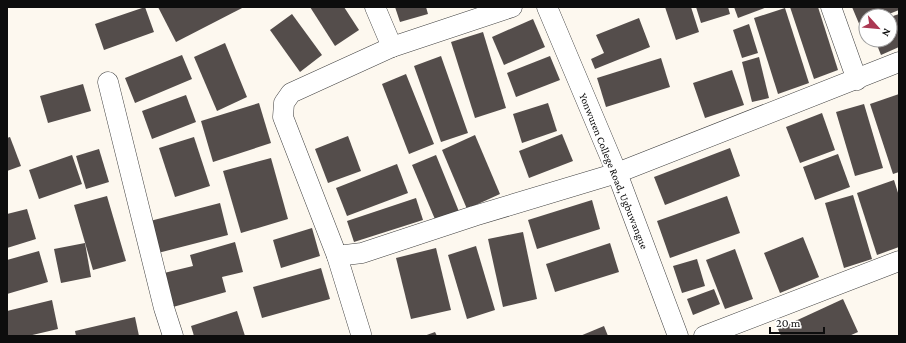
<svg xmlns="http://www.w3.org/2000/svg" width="906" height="343" font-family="'Crimson Pro',serif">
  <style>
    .building { fill: #544d4b }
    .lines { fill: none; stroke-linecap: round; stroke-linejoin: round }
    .street-casing { stroke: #404040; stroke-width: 21 }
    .street { stroke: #fff; stroke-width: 20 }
    .labels { text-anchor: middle; stroke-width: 4; stroke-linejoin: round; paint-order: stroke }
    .street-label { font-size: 11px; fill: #0d0d0d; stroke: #fff }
  </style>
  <rect width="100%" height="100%" fill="#fdf8ef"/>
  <g class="building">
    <path d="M 145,7 L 154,32 L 104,50 L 95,24 Z"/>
    <path d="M 158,7 L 244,7 L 176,42 Z"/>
    <path d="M 310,7 L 344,7 L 359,30 L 335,46 Z"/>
    <path d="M 395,7 L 426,7 L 428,14 L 400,22 Z"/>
    <path d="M 665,7 L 691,7 L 699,32 L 676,40 Z"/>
    <path d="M 696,7 L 728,7 L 730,14 L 701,23 Z"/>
    <path d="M 734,7 L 767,7 L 738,18 Z"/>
    <path d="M 790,7 L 818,7 L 838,70 L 814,79 Z"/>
    <path d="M 852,7 L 899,7 L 899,10 L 884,16 L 866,16 L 866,24 L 860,26 Z"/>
    <path d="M 785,8 L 809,83 L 778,94 L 754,18 Z"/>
    <path d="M 292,14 L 322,55 L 300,72 L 270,30 Z"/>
    <path d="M 899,14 L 899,47 L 881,55 L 875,40 L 890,40 L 890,17 Z"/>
    <path d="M 639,18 L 650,47 L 595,69 L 591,59 L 604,53 L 596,35 Z"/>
    <path d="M 533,19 L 545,47 L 504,65 L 492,37 Z"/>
    <path d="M 749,24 L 758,53 L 742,58 L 733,30 Z"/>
    <path d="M 483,32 L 506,108 L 475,118 L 451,42 Z"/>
    <path d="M 225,43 L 247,97 L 217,111 L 194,57 Z"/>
    <path d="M 182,55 L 192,79 L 135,103 L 125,78 Z"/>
    <path d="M 441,56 L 468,133 L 441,142 L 414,66 Z"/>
    <path d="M 550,56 L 560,80 L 516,97 L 507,73 Z"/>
    <path d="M 759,57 L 769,98 L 752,102 L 742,62 Z"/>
    <path d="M 661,58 L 670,87 L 606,107 L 597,78 Z"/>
    <path d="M 732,70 L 744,105 L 705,118 L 693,83 Z"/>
    <path d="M 406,74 L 434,144 L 409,154 L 382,84 Z"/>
    <path d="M 83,84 L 91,111 L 48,123 L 40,96 Z"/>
    <path d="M 899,94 L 899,172 L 893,174 L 870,104 Z"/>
    <path d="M 186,95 L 196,122 L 152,139 L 142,111 Z"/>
    <path d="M 259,103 L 271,143 L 213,162 L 201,121 Z"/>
    <path d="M 548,103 L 557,131 L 522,143 L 513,114 Z"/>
    <path d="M 864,104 L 883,168 L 855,176 L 836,112 Z"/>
    <path d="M 822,113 L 835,150 L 800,163 L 786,127 Z"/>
    <path d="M 562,134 L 573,161 L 529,178 L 519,151 Z"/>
    <path d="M 475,135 L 500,194 L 467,209 L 442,150 Z"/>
    <path d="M 348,136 L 361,171 L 328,183 L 315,149 Z"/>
    <path d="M 10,137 L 21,166 L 7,171 L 7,138 Z"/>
    <path d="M 194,137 L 210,186 L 175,197 L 159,148 Z"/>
    <path d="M 730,148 L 740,176 L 665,205 L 654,177 Z"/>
    <path d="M 99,149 L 109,182 L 86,189 L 76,156 Z"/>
    <path d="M 838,154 L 850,187 L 815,200 L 803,167 Z"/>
    <path d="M 72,155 L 82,184 L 39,199 L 29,170 Z"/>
    <path d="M 436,155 L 460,214 L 437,224 L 412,165 Z"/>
    <path d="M 271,158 L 288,219 L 241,233 L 223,171 Z"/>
    <path d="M 397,164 L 408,193 L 347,216 L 336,188 Z"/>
    <path d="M 894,180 L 899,196 L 899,247 L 877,255 L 857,193 Z"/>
    <path d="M 853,195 L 872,259 L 844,268 L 825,203 Z"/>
    <path d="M 107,196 L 126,261 L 93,270 L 74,205 Z"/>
    <path d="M 727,196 L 740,233 L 670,258 L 657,221 Z"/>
    <path d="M 416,198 L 423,220 L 354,242 L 347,221 Z"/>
    <path d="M 592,200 L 600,229 L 537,249 L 528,220 Z"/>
    <path d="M 220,203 L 228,235 L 158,253 L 150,221 Z"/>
    <path d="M 27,209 L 36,239 L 7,248 L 7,214 Z"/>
    <path d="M 312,228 L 320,256 L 281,268 L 273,240 Z"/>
    <path d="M 523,232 L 537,299 L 503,307 L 488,239 Z"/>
    <path d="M 803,237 L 819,277 L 780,293 L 764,253 Z"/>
    <path d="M 235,242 L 243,272 L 222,277 L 226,292 L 173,307 L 164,273 L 193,266 L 190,255 Z"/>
    <path d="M 85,243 L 91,277 L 61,283 L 54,249 Z"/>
    <path d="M 610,243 L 619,272 L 555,292 L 546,264 Z"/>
    <path d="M 476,246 L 495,310 L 467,319 L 448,255 Z"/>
    <path d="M 436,248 L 451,310 L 411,319 L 396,258 Z"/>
    <path d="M 735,249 L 753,299 L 725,309 L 706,260 Z"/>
    <path d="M 39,251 L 48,282 L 7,294 L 7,260 Z"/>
    <path d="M 697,259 L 705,286 L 682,293 L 673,266 Z"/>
    <path d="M 321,268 L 330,299 L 262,318 L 253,287 Z"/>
    <path d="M 714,289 L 720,304 L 693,315 L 687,299 Z"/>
    <path d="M 843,299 L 858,332 L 849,336 L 781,336 L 778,329 Z"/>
    <path d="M 52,300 L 58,329 L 28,336 L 7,336 L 7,311 Z"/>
    <path d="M 237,311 L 245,336 L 194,336 L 191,326 Z"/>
    <path d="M 135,317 L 139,336 L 76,336 L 75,331 Z"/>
    <path d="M 604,326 L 608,336 L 580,336 Z"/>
    <path d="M 435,332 L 437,336 L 424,336 Z"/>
  </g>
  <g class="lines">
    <defs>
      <g id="street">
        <path d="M 375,7 L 392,47"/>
        <path d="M 512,7 L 392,47 L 291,93 L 284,103 L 283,117 L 337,256 L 362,253 L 474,216 L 617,173 L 899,62"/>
        <path d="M 547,7 L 617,173 L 678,336"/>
        <path d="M 831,7 L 857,80"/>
        <path d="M 108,82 L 164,308 L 173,336"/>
        <path d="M 337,256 L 361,334"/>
        <path d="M 704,336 L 899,261"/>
      </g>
    </defs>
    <use href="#street" class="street-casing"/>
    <use href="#street" class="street"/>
  </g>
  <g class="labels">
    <g class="street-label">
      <text transform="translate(614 171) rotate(68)" y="4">Yonwuren College Road, Ugbuwangue</text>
    </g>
  </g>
  <rect width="906" height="343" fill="none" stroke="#0d0d0d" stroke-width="16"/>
  <g transform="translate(878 28) rotate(117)"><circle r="19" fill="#ffffff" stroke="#9e9e9e"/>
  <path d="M0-3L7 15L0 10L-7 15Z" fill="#ab3752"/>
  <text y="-6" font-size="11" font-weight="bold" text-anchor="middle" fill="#0d0d0d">N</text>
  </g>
  <path d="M770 327v6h54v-6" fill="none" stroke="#0d0d0d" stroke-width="2"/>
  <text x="776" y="327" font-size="12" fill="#0d0d0d" stroke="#ffffff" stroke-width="3" paint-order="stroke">20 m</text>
</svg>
